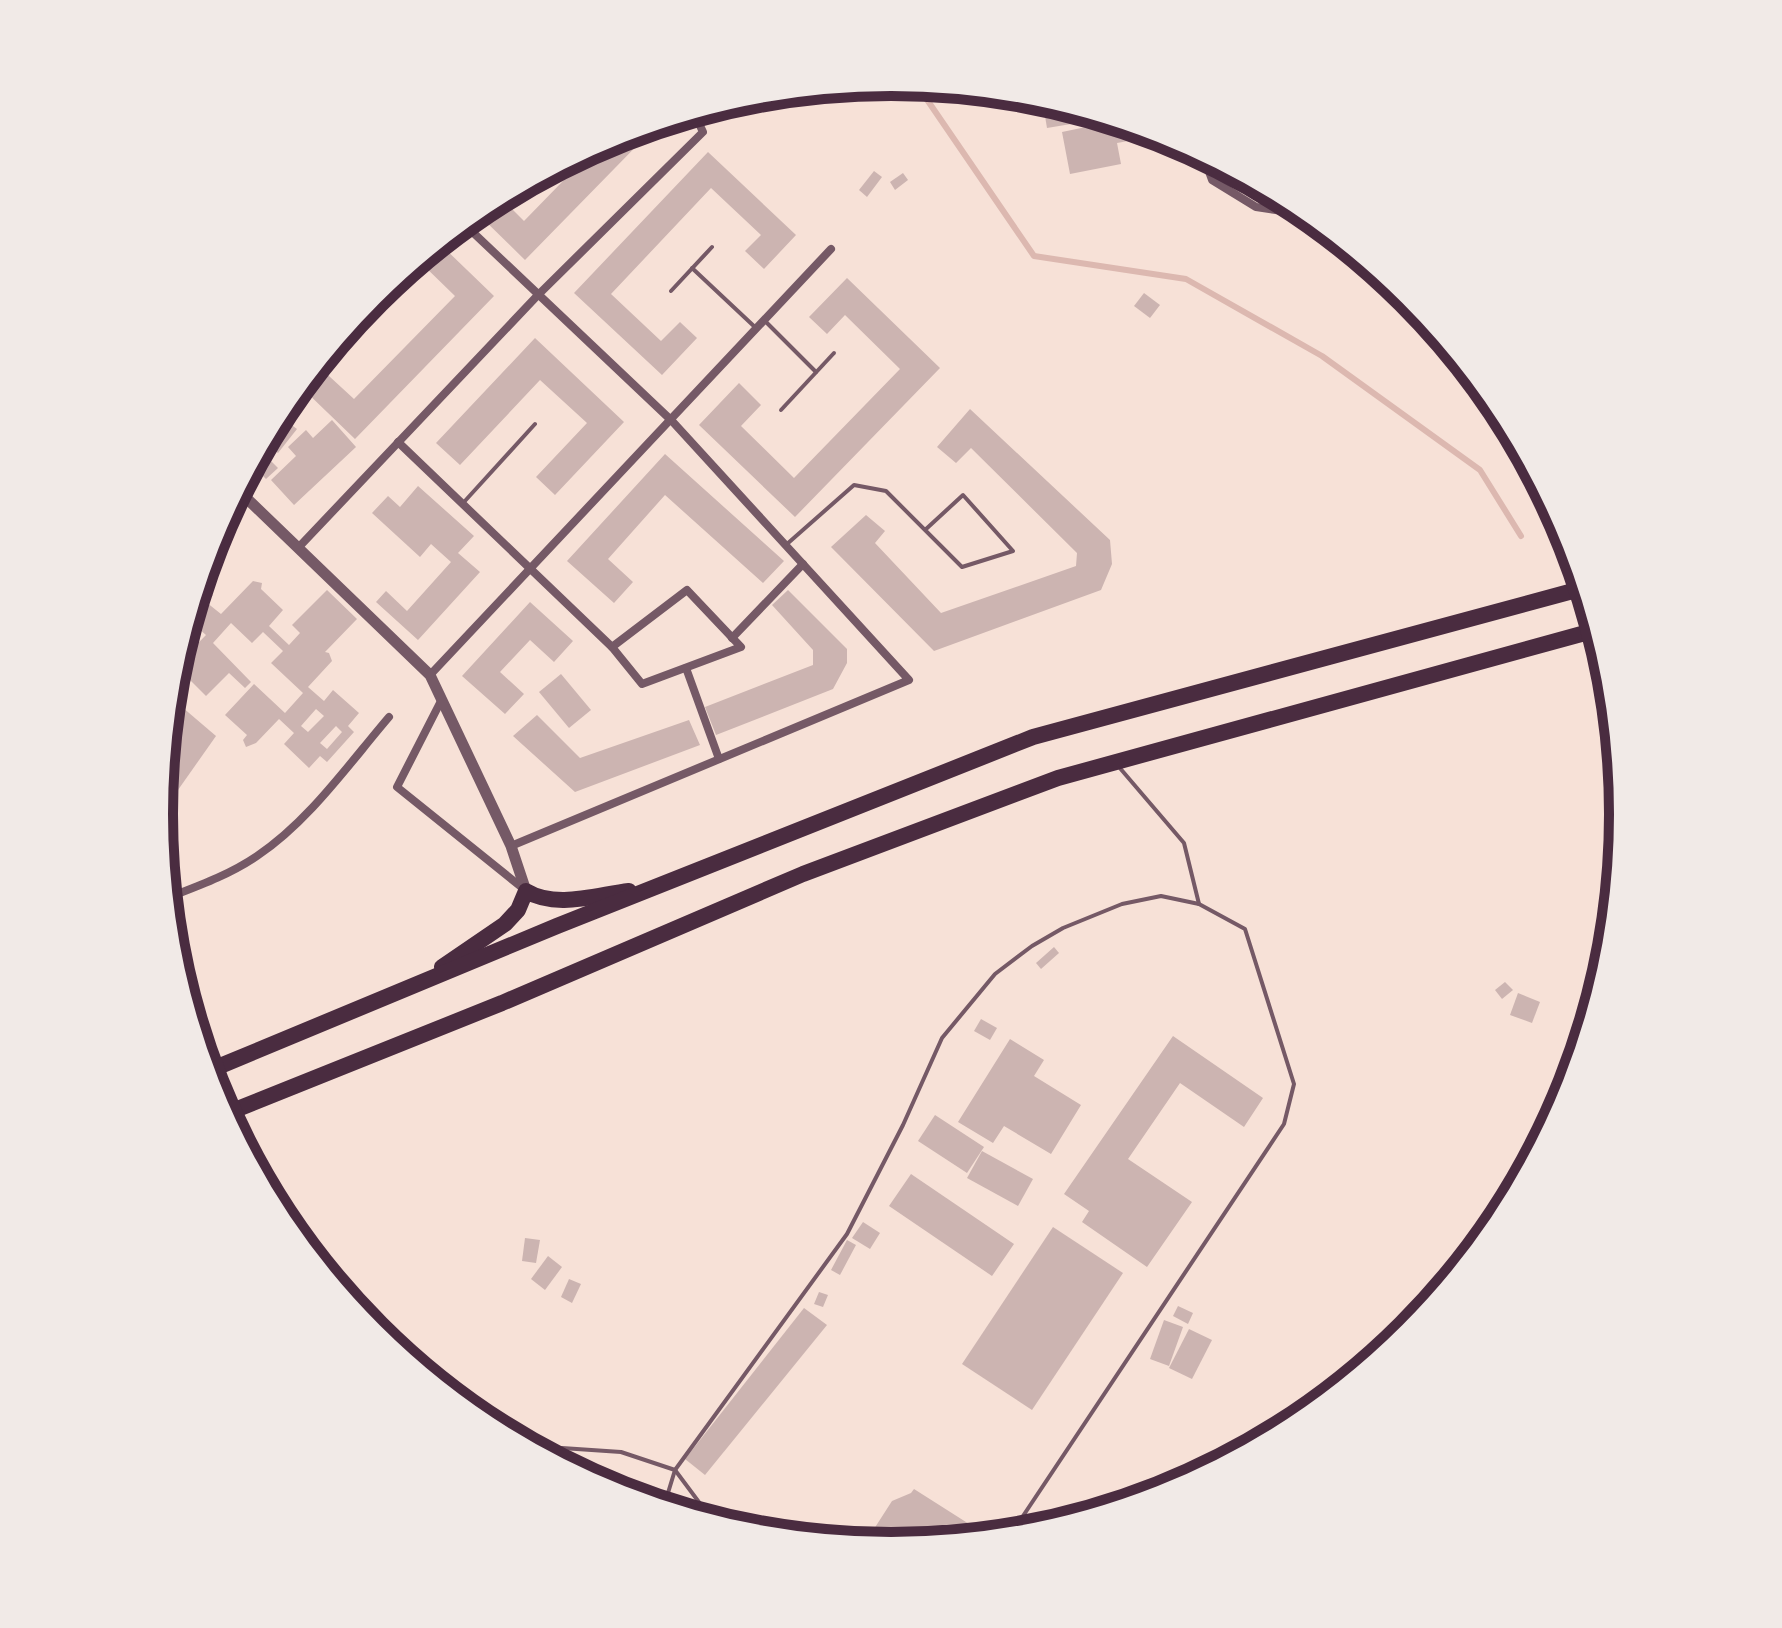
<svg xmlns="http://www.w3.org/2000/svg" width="1782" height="1628" font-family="Overpass,sans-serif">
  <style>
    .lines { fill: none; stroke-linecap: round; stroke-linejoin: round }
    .stream { stroke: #dcb8b0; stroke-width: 6 }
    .building { fill: #ccb4b1; fill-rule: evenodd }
    .service { stroke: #755966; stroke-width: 4 }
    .minor { stroke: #755966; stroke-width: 8 }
    .tertiary { stroke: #755966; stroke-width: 11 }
    .motorway { stroke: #4a2c40; stroke-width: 16 }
    .rim { fill: none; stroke: #4a2c40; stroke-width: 10 }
  </style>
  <rect width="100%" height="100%" fill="#f7e1d7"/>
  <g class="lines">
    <g class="stream">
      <path d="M 917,85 L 1034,256 L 1186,279 L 1322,356 L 1480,470 L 1521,536"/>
      <path d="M 1604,670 L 1610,680"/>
    </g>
  </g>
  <g class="building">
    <path d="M 1042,98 L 1074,108 L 1077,123 L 1047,128 Z"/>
    <path d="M 1115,121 L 1161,135 L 1117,143 L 1121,164 L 1070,174 L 1062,132 Z"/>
    <path d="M 659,123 L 525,260 L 476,212 L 500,197 L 524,221 L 599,144 L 611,138 Z"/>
    <path d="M 708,152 L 796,235 L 764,269 L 745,251 L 761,235 L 711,188 L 611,294 L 661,341 L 680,322 L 697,338 L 662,375 L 574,293 Z"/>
    <path d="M 874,171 L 882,177 L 867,197 L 859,190 Z"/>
    <path d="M 903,173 L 908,180 L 895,190 L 890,182 Z"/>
    <path d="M 439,243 L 494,296 L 355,439 L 300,386 L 317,365 L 354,399 L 455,296 L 418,260 Z"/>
    <path d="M 847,278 L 940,368 L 795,517 L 699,425 L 739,383 L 761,405 L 741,426 L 794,478 L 900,369 L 845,315 L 827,334 L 809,317 Z"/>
    <path d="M 1144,293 L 1160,305 L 1150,318 L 1134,306 Z"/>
    <path d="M 535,338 L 624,422 L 555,495 L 536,477 L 587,423 L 540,380 L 460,465 L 436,443 Z"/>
    <path d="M 970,409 L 1110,540 L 1112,564 L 1101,590 L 934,651 L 831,547 L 866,515 L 885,531 L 875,543 L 941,613 L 1076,566 L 1077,553 L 971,448 L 956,463 L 937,447 Z"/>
    <path d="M 278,415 L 297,429 L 278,453 L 264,442 Z"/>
    <path d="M 332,420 L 356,447 L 294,505 L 271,480 L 296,456 L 288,447 L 306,430 L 313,438 Z"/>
    <path d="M 260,450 L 278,468 L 266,479 L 252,465 Z"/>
    <path d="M 665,454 L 784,561 L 763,583 L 665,495 L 608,559 L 633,582 L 614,603 L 567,561 Z"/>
    <path d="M 418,486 L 474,536 L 458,553 L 480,572 L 418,640 L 376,602 L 386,591 L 407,611 L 451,562 L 431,544 L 420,557 L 372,513 L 388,496 L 400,507 Z"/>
    <path d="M 253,581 L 262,583 L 261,589 L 283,610 L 269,626 L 289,645 L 300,633 L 292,625 L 327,590 L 357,619 L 325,652 L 329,653 L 332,661 L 308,687 L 324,701 L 333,690 L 359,713 L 348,726 L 354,732 L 327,762 L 320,756 L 309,768 L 284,744 L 294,733 L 279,719 L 256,743 L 246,747 L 243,740 L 247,735 L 225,715 L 254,684 L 285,713 L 303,693 L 271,663 L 283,651 L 263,632 L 252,643 L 231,623 L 213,643 L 251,682 L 245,688 L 229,673 L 206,696 L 185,675 L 180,676 L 176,671 L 175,667 L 206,635 L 190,621 L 199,610 L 188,621 L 200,582 L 213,595 L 206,602 L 221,614 ZM 316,709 L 324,716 L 308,732 L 301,726 ZM 336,726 L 342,732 L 327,749 L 320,743 Z"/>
    <path d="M 788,590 L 847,649 L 847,663 L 833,689 L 716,735 L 705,707 L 813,665 L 813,650 L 772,605 Z"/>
    <path d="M 530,602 L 573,641 L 554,662 L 530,640 L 500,672 L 524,694 L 505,714 L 462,676 Z"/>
    <path d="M 561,674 L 591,710 L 569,728 L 539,692 Z"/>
    <path d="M 182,707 L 216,736 L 166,807 L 160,802 L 168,719 Z"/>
    <path d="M 537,715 L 580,758 L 689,720 L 700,745 L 575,792 L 513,736 Z"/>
    <path d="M 1054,947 L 1059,953 L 1041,969 L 1036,963 Z"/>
    <path d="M 1505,982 L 1513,990 L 1502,999 L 1495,990 Z"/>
    <path d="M 1518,993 L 1540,1002 L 1532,1023 L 1510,1015 Z"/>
    <path d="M 981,1019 L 997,1028 L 990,1040 L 974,1031 Z"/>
    <path d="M 1173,1036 L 1263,1098 L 1244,1127 L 1180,1083 L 1128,1159 L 1192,1202 L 1147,1267 L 1082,1222 L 1089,1211 L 1064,1194 Z"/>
    <path d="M 1010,1039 L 1044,1060 L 1034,1076 L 1081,1105 L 1051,1154 L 1004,1126 L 993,1143 L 958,1122 Z"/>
    <path d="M 935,1115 L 984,1147 L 967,1173 L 918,1141 Z"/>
    <path d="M 982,1151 L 1033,1179 L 1018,1206 L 967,1178 Z"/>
    <path d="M 911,1174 L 1014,1244 L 992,1276 L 889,1206 Z"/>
    <path d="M 863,1222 L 880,1233 L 870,1249 L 852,1238 Z"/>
    <path d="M 1053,1227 L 1123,1273 L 1032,1410 L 962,1364 Z"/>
    <path d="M 525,1238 L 540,1240 L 536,1263 L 522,1261 Z"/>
    <path d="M 847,1240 L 856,1245 L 840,1275 L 831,1270 Z"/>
    <path d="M 548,1256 L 562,1267 L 545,1290 L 531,1279 Z"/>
    <path d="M 569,1279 L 581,1284 L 572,1303 L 561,1297 Z"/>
    <path d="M 819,1292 L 828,1295 L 823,1307 L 814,1304 Z"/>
    <path d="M 1178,1306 L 1193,1313 L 1188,1324 L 1173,1316 Z"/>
    <path d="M 804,1308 L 827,1325 L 705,1475 L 685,1459 Z"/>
    <path d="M 1164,1320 L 1183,1327 L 1169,1366 L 1150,1359 Z"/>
    <path d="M 1189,1329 L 1212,1340 L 1192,1379 L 1169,1368 Z"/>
    <path d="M 1269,1428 L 1277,1434 L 1256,1445 Z"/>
    <path d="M 914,1489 L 988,1536 L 892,1546 L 897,1537 L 894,1528 L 883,1545 L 865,1543 L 892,1501 L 911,1493 Z"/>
  </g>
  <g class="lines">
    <g class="service">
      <path d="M 692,268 L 757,329"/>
      <path d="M 671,291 L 712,247"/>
      <path d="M 765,321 L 816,372"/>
      <path d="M 781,410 L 834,353"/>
      <path d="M 464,502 L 535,424"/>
      <path d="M 787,544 L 854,485 L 886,491 L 962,567 L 1013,551 L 963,495 L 925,530"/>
      <path d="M 1119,767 L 1184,843 L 1199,904"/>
      <path d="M 543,1454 L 562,1448 L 621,1452 L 675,1470 L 713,1521"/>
      <path d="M 664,1506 L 675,1470 L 847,1234 L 903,1125 L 942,1038 L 995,974 L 1032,946 L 1063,928 L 1122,904 L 1161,896 L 1199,904 L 1245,929 L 1294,1084 L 1284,1124 L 1011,1534"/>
    </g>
    <g class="minor">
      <path d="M 1203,155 L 1212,180 L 1256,207 L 1309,215"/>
      <path d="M 463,223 L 672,421 L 909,680 L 511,846"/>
      <path d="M 398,442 L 612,647"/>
      <path d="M 298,548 L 537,296 L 703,132 L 694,113"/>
      <path d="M 687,590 L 741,647 L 642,684 L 612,647 Z"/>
      <path d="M 732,638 L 803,564"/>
      <path d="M 686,668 L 719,759"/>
      <path d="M 430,675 L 831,249"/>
      <path d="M 442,699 L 397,787 L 525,890"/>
      <path d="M 167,898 C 198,886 229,875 257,856 C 309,821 348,765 389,717"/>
    </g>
    <path class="tertiary" d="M 238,490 L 430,675 L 511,846 L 526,891"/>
    <g class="motorway">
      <path d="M 442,967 L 505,924 L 518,910 L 526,891 C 556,909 596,895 629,891"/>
      <path d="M 208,1071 L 557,926 L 1033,737 L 1584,588"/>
      <path d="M 225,1114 L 502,1003 L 803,874 L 1058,778 L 1596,630"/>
    </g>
  </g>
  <path d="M0 0H1782V1628H0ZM173 814a718 718 0 1 1 1436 0a718 718 0 1 1-1436 0Z" fill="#f1eae7" fill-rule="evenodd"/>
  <path class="rim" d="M173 814a718 718 0 1 1 1436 0a718 718 0 1 1-1436 0Z"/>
</svg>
